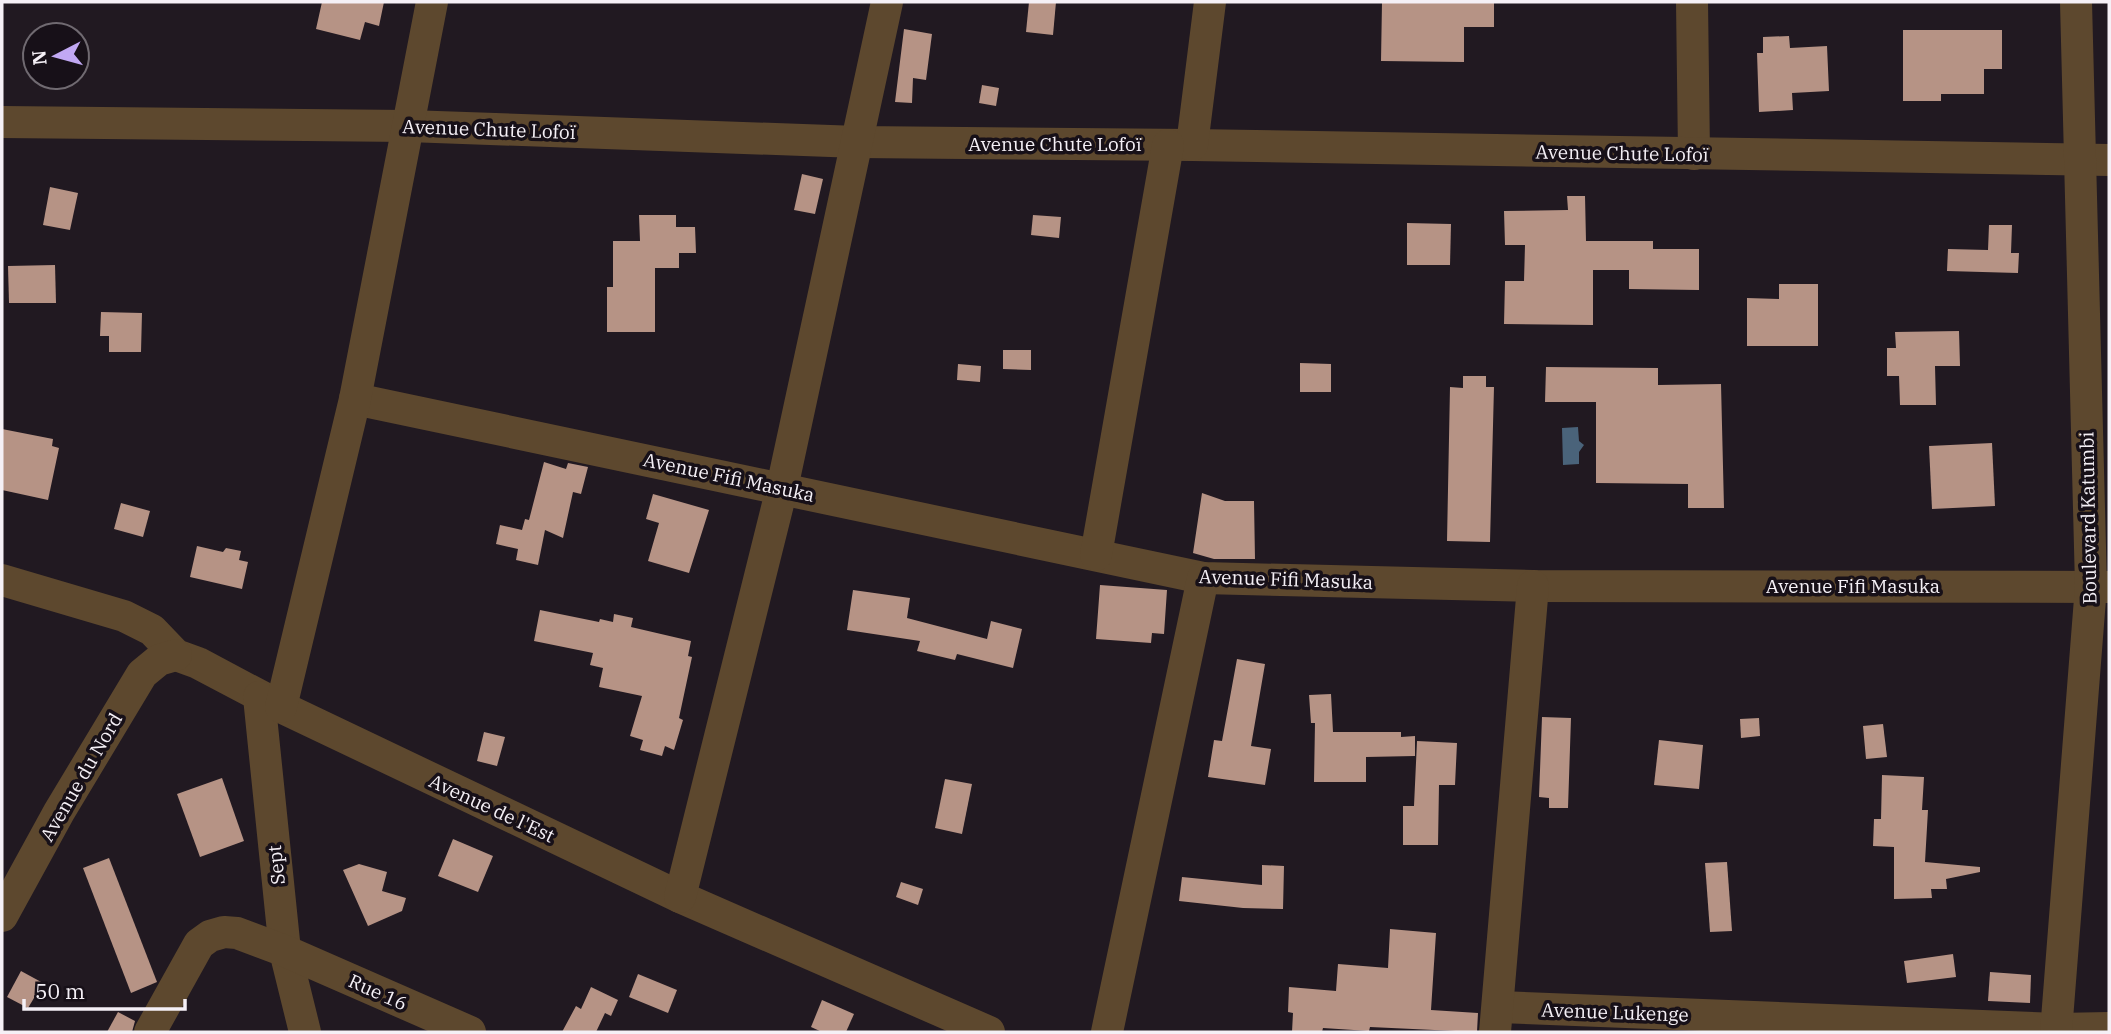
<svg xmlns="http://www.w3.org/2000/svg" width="2111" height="1034" font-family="'IBM Plex Serif',serif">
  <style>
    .water { fill: #4a637a }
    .building { fill: #b69385 }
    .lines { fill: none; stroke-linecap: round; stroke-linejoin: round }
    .minor { stroke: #5d482e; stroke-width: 32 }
    .labels { text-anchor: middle; stroke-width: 7; stroke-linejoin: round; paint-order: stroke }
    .street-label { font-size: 19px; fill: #f5f0f6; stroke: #171018 }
  </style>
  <rect width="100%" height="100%" fill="#211921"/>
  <path class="water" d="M 1578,427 L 1579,441 L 1584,445 L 1579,452 L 1579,464 L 1563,465 L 1562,428 Z"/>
  <g class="building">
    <path d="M 322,2 L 384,2 L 379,26 L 365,22 L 360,40 L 316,29 Z"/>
    <path d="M 1029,2 L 1056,2 L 1053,35 L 1026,32 Z"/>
    <path d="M 1382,2 L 1494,2 L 1494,27 L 1464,27 L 1464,62 L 1381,61 Z"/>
    <path d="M 904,29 L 932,34 L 926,80 L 913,78 L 912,103 L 895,102 Z"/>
    <path d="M 1903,30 L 2002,30 L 2002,69 L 1984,69 L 1984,94 L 1941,94 L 1941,101 L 1903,101 Z"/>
    <path d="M 1789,36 L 1790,48 L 1827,46 L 1829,91 L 1792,93 L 1793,110 L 1759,112 L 1757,53 L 1763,53 L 1763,37 Z"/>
    <path d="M 982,85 L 999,88 L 996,106 L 979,103 Z"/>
    <path d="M 802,174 L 823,179 L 815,214 L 794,210 Z"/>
    <path d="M 50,187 L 78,193 L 70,230 L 43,225 Z"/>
    <path d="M 1567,196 L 1585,196 L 1586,241 L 1653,241 L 1653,249 L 1699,249 L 1699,290 L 1629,289 L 1629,270 L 1593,270 L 1593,325 L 1504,324 L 1505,281 L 1524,281 L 1525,245 L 1505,245 L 1504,211 L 1568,210 Z"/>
    <path d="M 639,215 L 676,215 L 676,227 L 695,227 L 696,253 L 679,253 L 679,268 L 655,268 L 655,332 L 607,332 L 607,287 L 613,287 L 613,241 L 640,241 Z"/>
    <path d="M 1033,215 L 1061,217 L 1059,238 L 1031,235 Z"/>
    <path d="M 1407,223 L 1451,224 L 1450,265 L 1407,265 Z"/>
    <path d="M 1989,225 L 2012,225 L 2011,253 L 2019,253 L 2018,273 L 1947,271 L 1948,249 L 1988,250 Z"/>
    <path d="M 55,265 L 56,303 L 9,303 L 8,266 Z"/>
    <path d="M 1779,284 L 1818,284 L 1818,346 L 1747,346 L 1747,298 L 1779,299 Z"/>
    <path d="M 101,312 L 142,313 L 141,352 L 109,352 L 109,336 L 100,336 Z"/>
    <path d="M 1959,331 L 1960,366 L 1935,366 L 1936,405 L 1900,405 L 1899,376 L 1887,376 L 1887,348 L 1896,348 L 1895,332 Z"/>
    <path d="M 1003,350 L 1031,350 L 1031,370 L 1003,369 Z"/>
    <path d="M 1300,363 L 1331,364 L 1331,392 L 1300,392 Z"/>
    <path d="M 958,364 L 981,366 L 980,382 L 957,380 Z"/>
    <path d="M 1546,367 L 1658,368 L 1658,385 L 1721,384 L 1724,508 L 1688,508 L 1688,484 L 1596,483 L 1596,402 L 1545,402 Z"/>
    <path d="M 1463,376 L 1486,376 L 1486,387 L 1494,387 L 1490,542 L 1447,541 L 1450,387 L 1463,388 Z"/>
    <path d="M 2,429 L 53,439 L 52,446 L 59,448 L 48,500 L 2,490 Z"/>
    <path d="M 1992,443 L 1995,506 L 1932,509 L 1929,446 Z"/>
    <path d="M 544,462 L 566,469 L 568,463 L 588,467 L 581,494 L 573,492 L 563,538 L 545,530 L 538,565 L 516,560 L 518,549 L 496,544 L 500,525 L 522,530 L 525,519 L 529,520 Z"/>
    <path d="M 1202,493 L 1225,501 L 1254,501 L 1255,559 L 1214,559 L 1193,553 Z"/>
    <path d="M 653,494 L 709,510 L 689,573 L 648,561 L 659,523 L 646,519 Z"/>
    <path d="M 121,503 L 150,511 L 143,537 L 114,529 Z"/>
    <path d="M 197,546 L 223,552 L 226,548 L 241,551 L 239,560 L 248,562 L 242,589 L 190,577 Z"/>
    <path d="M 1100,585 L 1167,590 L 1164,634 L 1152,633 L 1151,643 L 1096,639 Z"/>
    <path d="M 853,590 L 910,598 L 907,618 L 987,639 L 991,621 L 1022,629 L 1013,668 L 957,654 L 955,660 L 917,651 L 920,641 L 847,630 Z"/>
    <path d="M 540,610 L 599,622 L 600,619 L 613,622 L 614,614 L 633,618 L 631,627 L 691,641 L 688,656 L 692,657 L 679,718 L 683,720 L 674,750 L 665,746 L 662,756 L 640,750 L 643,740 L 630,736 L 642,696 L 599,687 L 603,668 L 590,665 L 593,653 L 534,641 Z"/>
    <path d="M 1237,659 L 1265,664 L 1251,746 L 1271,749 L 1265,785 L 1208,777 L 1214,740 L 1222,741 Z"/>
    <path d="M 1331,694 L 1333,732 L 1401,732 L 1401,737 L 1415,736 L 1415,756 L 1366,757 L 1366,782 L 1314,782 L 1315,723 L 1311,723 L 1309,695 Z"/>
    <path d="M 1542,717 L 1571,718 L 1568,808 L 1549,808 L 1549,798 L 1539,797 Z"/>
    <path d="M 1759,718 L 1760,736 L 1741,738 L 1740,719 Z"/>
    <path d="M 1883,724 L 1887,757 L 1866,759 L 1863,726 Z"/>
    <path d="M 484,732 L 505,737 L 497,766 L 477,761 Z"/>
    <path d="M 1659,740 L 1703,745 L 1699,789 L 1654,785 Z"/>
    <path d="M 1417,741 L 1457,743 L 1455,785 L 1439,785 L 1438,845 L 1403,845 L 1403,806 L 1414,806 Z"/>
    <path d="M 1882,775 L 1924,777 L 1922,810 L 1928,810 L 1925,862 L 1980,867 L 1980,872 L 1946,879 L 1947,889 L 1931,889 L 1932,898 L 1894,899 L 1894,847 L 1873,846 L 1874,819 L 1881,819 Z"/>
    <path d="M 222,778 L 244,841 L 200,857 L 177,794 Z"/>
    <path d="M 945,779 L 972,784 L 962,834 L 935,828 Z"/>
    <path d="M 453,839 L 493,856 L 478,892 L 438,876 Z"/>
    <path d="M 109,858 L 157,982 L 131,993 L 83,868 Z"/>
    <path d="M 1727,862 L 1732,931 L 1710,932 L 1705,863 Z"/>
    <path d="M 359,864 L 387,872 L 382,891 L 406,898 L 402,911 L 368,926 L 343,870 Z"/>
    <path d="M 1262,865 L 1284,866 L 1283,909 L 1243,908 L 1179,901 L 1182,877 L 1262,885 Z"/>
    <path d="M 901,882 L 923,889 L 918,905 L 896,897 Z"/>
    <path d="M 1390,929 L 1436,933 L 1431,1010 L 1478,1013 L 1477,1032 L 1370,1027 L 1369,1031 L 1323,1028 L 1322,1032 L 1292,1032 L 1293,1013 L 1288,1012 L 1289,987 L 1336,991 L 1338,964 L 1388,968 Z"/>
    <path d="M 1953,954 L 1956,977 L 1907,983 L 1904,961 Z"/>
    <path d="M 21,971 L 43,983 L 28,1008 L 7,997 Z"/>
    <path d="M 1990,972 L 2031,975 L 2030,1003 L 1988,1001 Z"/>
    <path d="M 638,974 L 677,990 L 668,1013 L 629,997 Z"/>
    <path d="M 591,987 L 618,1000 L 611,1016 L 605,1013 L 596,1032 L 562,1032 L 576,1006 L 581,1009 Z"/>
    <path d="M 822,1000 L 854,1014 L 846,1032 L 822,1032 L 811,1027 Z"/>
    <path d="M 118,1012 L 135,1021 L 132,1032 L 107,1032 Z"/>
  </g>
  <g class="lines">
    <g class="minor">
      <path d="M 1692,2 L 1694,154"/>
      <path d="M 2,122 L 408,126 L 858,142 L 1192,145 L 2109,160"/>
      <path d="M 1192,145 L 1210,2"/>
      <path d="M 355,399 L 1203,578 L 1533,586 L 2109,587"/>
      <path d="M 1096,555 L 1168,145"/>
      <path d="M 2,580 L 124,616 L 152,630 L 176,655 L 198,663 L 281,707 L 680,897 L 989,1032"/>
      <path d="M 259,697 L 285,951 L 305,1032"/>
      <path d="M 281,707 L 355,399 L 432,2"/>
      <path d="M 680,897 L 782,488 L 887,2"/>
      <path d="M 2,916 L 59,812 L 142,674 L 159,660 L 176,655"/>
      <path d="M 1499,1007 L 2057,1029 L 2109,1028"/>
      <path d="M 150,1032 L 199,944 L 210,936 L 224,932 L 237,933 L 285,951 L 470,1032"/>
      <path d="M 1107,1032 L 1203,578"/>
      <path d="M 1495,1032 L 1533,586"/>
      <path d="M 2056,1032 L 2091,586 L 2076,2"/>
    </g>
  </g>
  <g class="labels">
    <g class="street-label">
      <text transform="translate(489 129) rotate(2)" y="7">Avenue Chute Lofoï</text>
      <text x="1055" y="151">Avenue Chute Lofoï</text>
      <text transform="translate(1622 153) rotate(1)" y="7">Avenue Chute Lofoï</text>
      <text transform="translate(729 477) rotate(12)" y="7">Avenue Fifi Masuka</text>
      <text transform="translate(2088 518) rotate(-91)" y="7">Boulevard Katumbi</text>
      <text transform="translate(1286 579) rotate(2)" y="7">Avenue Fifi Masuka</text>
      <text x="1853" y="593">Avenue Fifi Masuka</text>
      <text transform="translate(81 777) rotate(-60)" y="7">Avenue du Nord</text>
      <text transform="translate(492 808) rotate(25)" y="7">Avenue de l'Est</text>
      <text transform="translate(276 865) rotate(-96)" y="7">Sept</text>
      <text transform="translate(378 992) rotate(24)" y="7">Rue 16</text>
      <text transform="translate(1615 1012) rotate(2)" y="7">Avenue Lukenge</text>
    </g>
  </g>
  <rect width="2111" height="1034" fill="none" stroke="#f5f0f6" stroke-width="7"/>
  <g transform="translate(56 56) rotate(264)"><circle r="33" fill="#171018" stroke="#706a71" stroke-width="2"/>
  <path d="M0-5L12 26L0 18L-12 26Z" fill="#c1a8f3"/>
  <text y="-10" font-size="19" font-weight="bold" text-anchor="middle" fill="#f5f0f6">N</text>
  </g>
  <path d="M24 999v10h161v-10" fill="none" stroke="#f5f0f6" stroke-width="3.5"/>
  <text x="35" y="999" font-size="21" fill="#f5f0f6" stroke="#171018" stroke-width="5" paint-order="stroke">50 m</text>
</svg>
